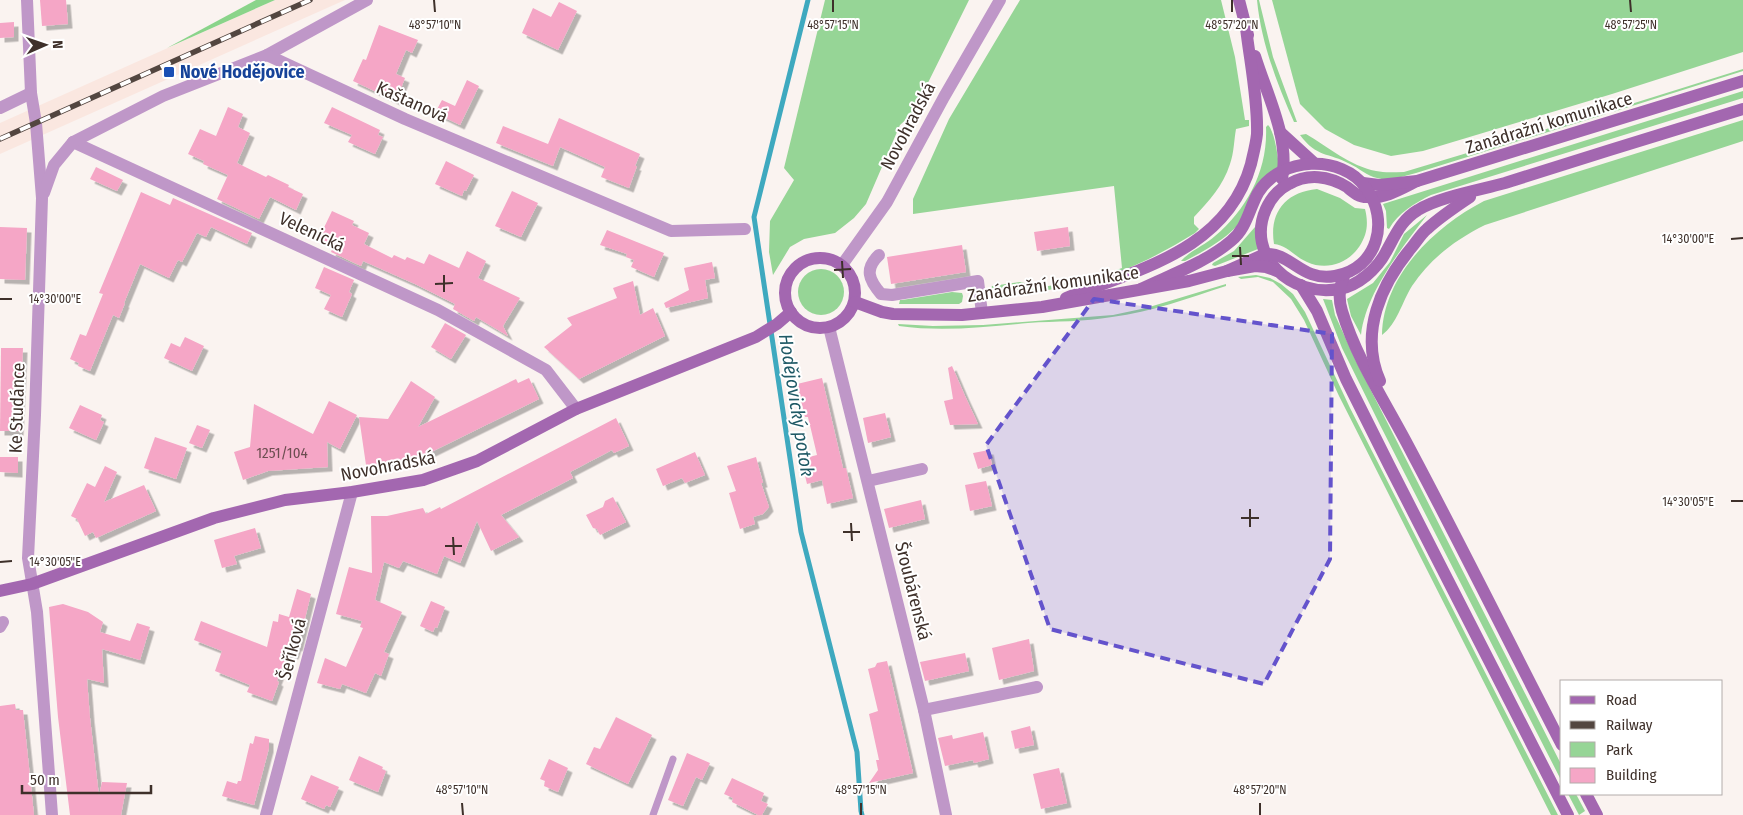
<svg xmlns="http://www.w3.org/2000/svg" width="1743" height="815" font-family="'Fira Sans Condensed',sans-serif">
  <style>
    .built { fill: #fae7e0 }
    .green { fill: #96d596 }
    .forest { fill: #8ad48a }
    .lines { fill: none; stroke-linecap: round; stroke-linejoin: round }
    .stream { stroke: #3ea9bf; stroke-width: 5 }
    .building { fill: #f5a6c6; filter: url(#shadow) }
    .lane { stroke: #bf97c8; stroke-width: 7 }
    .street { stroke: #bf97c8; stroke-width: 12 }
    .secondary { stroke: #a367b0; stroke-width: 12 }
    .rail-casing { stroke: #534640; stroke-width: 5.5 }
    .rail { stroke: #fff; stroke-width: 4; stroke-dasharray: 11; stroke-linecap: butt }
    .marked { fill: #6453cc; fill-opacity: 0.2; stroke: #6453cc; stroke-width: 4; stroke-dasharray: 10 6; stroke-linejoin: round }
    .ticks { fill: none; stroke: #3e302a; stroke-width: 2 }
    .transit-dot { fill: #1a4fb4; stroke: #fff; stroke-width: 2 }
    .labels { text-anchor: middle; stroke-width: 4; stroke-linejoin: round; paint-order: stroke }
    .number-label { font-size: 15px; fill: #6c4e51 }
    .transit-label { font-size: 18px; font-weight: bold; fill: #164399; stroke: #fff; text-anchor: start }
    .street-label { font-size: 18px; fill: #3e302a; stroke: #fff }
    .water-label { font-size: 19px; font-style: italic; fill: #1f5965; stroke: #fff }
    .ticks-label { font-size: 12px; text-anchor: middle; fill: #3e302a; stroke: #fff; stroke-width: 4; stroke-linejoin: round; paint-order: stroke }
  </style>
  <defs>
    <filter id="shadow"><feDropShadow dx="4.5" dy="4.5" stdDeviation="0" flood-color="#0004"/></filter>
  </defs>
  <rect width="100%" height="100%" fill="#faf3f0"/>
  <path class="built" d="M 275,0 L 345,0 L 0,154 L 0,123 Z"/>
  <g class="green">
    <path d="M 825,0 L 969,0 L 913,113 L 900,125 L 866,204 L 854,218 L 835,233 L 804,239 L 790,247 L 773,275 L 769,252 L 770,221 L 794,180 L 784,168 Z"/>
    <path d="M 1020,0 L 1221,0 L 1235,57 L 1245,120 L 1249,120 L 1249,126 L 1236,129 C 1234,140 1234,153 1230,164 C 1223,186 1209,201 1194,217 L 1194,224 L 1199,229 L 1195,233 C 1158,256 1120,275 1076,285 C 1050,291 1023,293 996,296 L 990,292 L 992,286 L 1020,282 L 1042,287 L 1087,280 L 1122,268 L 1114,186 L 913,214 L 913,199 L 949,119 Z"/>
    <path d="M 1257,0 L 1259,0 L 1273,57 L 1297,122 L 1294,122 C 1277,84 1261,42 1257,0 Z"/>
    <path d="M 1272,0 L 1743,0 L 1743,52 L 1612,94 L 1423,151 L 1391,156 L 1354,145 L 1325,129 L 1300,104 Z"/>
    <path d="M 1743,69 L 1743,71 L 1613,112 L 1612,110 Z"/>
    <path d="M 1743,91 L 1743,98 L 1431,195 C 1415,203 1398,213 1389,229 L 1387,228 L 1386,211 L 1383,204 Z"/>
    <path d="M 1606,111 L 1606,114 L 1416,173 C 1403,176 1390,182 1377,178 C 1367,176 1359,168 1350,164 C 1328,152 1317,158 1300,135 L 1306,134 C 1328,147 1350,166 1376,171 C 1385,173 1394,172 1404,172 Z"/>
    <path d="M 1743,120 L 1743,141 L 1485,225 C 1455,240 1431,258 1412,286 C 1402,302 1397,324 1382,335 C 1383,276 1434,227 1484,201 Z"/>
    <path d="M 1268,125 C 1275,132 1278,157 1279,167 L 1236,227 C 1221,242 1204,251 1185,261 L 1181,261 C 1190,251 1205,245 1215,236 C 1247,209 1268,170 1266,127 Z"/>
    <path d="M 1317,189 L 1340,198 L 1355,208 L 1365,209 C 1367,217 1368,226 1365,235 C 1357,259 1331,273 1307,262 C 1295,257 1287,245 1274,244 C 1269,213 1285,192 1317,189 Z"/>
    <path d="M 1427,215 C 1402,248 1366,292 1361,335 L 1351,316 L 1347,299 L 1373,283 L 1390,262 L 1404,234 Z"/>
    <path d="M 1255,227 L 1258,249 L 1215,266 L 1212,265 L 1213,263 L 1234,251 Z"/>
    <circle cx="821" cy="292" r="23"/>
    <path d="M 1256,275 L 1270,278 L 1281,284 L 1293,294 L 1305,312 L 1350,408 L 1558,815 L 1551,815 L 1339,396 L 1304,320 L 1291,299 L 1273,282 L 1258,277 L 1241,279 L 1238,277 Z"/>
    <path d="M 1226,284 L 1226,286 C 1189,298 1151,312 1112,317 C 1084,322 1056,321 1028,323 C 985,327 942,332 899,326 L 898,324 L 933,326 L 983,325 L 1113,315 L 1146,308 Z"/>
    <path d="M 952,292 L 962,293 L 963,296 L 962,302 L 959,304 L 899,304 L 900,300 L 902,300 Z"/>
    <path d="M 1323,299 L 1332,300 L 1335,315 L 1356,361 L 1562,766 L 1562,782 L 1380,425 L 1342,348 Z"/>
    <path d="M 1568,794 L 1576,794 L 1585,811 L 1579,815 Z"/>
  </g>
  <path class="forest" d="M 256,0 L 275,0 L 167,48 Z"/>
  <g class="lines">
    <path class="stream" d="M 808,0 L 754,217 L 801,532 L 857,752 L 861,811 L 862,815"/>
  </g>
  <g class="building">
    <path d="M 40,0 L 66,0 L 68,24 L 42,26 Z"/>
    <path d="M 559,2 L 577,11 L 558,50 L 522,33 L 533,8 L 551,17 Z"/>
    <path d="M 14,22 L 14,37 L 0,38 L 0,23 Z"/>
    <path d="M 379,25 L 418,40 L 412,53 L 406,50 L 396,74 L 405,78 L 396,101 L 353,81 L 363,59 L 366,60 Z"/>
    <path d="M 467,80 L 479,86 L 460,125 L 435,113 L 442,100 L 455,106 Z"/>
    <path d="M 228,107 L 243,114 L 238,127 L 250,133 L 237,163 L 266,177 L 268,175 L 289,185 L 288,187 L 303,194 L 296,210 L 270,197 L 259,219 L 217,199 L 228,175 L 203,164 L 204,161 L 188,154 L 200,129 L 216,136 Z"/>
    <path d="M 332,107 L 380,130 L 378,135 L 383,137 L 375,154 L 348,142 L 352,135 L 324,123 Z"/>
    <path d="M 559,118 L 640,154 L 635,166 L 637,166 L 629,188 L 601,177 L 605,167 L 560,147 L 553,166 L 496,143 L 503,126 L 548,144 Z"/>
    <path d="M 446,161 L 474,175 L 466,191 L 464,190 L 462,196 L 435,184 Z"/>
    <path d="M 96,167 L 123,180 L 117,191 L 90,179 Z"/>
    <path d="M 512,191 L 538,203 L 521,237 L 495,226 Z"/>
    <path d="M 141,192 L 170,205 L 173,198 L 252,233 L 247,244 L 211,227 L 206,237 L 197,233 L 182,262 L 178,260 L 169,278 L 140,264 L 124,303 L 125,303 L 119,318 L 113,315 L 90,371 L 78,366 L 79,363 L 70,359 L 80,334 L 86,336 L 103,294 L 99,293 Z"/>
    <path d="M 332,211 L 354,221 L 352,225 L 369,233 L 364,244 L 392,258 L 394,255 L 405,260 L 407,257 L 424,264 L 429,254 L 459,268 L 467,251 L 486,261 L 478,278 L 520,298 L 503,326 L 508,336 L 476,317 L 474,321 L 453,309 L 455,304 L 415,284 L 363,261 L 361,266 L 331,252 L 333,247 L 318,240 Z"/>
    <path d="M 0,227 L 27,228 L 25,280 L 0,279 Z"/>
    <path d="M 1068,227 L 1070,246 L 1037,251 L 1034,232 Z"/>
    <path d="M 607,230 L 664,253 L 654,277 L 631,267 L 634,260 L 626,257 L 627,254 L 600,245 Z"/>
    <path d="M 962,245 L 966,272 L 891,284 L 887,257 Z"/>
    <path d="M 712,262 L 715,278 L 705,280 L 708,298 L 666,308 L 664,303 L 689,290 L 684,268 Z"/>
    <path d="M 324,267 L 354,280 L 349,292 L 352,294 L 342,317 L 324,309 L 331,295 L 315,288 Z"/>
    <path d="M 633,281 L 640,315 L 653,308 L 665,336 L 579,379 L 544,347 L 572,325 L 567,318 L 617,298 L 613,288 Z"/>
    <path d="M 445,323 L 466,335 L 451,359 L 431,347 Z"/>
    <path d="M 185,337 L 204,346 L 192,371 L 164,358 L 171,343 L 180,347 Z"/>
    <path d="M 1,348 L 23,348 L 19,431 L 0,431 Z"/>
    <path d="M 952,366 L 965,396 L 978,424 L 950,425 L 944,401 L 953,399 L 948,368 Z"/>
    <path d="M 529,378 L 539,399 L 419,458 L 384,464 L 366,465 L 359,417 L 388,419 L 411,381 L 435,397 L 418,427 L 516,379 L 518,383 Z"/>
    <path d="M 822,378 L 843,468 L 846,468 L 853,498 L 827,504 L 822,480 L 807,484 L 801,459 L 817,455 L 808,417 L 805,417 L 797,384 Z"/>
    <path d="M 329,401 L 357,415 L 340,449 L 327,442 L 328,467 L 268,471 L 243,480 L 234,452 L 250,447 L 254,404 L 313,434 Z"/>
    <path d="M 80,405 L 102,415 L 100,420 L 104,422 L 96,440 L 69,428 Z"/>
    <path d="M 885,413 L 891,437 L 868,443 L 863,418 Z"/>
    <path d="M 616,418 L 629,446 L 614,453 L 612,450 L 570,472 L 573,478 L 501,515 L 519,537 L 491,551 L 477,521 L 460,563 L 444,556 L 437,574 L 403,561 L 399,568 L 384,562 L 375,600 L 402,612 L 384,652 L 389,654 L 381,676 L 375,673 L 366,693 L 342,684 L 340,689 L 317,683 L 325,658 L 346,667 L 363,628 L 360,627 L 362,621 L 336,614 L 349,567 L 372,573 L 371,516 L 387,516 L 423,508 L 426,514 L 440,507 L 441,509 Z"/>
    <path d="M 197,425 L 210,430 L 202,448 L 189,443 Z"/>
    <path d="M 155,437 L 187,448 L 176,479 L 144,468 Z"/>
    <path d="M 989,450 L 992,465 L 978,469 L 973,453 Z"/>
    <path d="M 695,452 L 705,475 L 685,483 L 682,478 L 663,486 L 656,469 Z"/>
    <path d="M 0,457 L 18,457 L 18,473 L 0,472 Z"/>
    <path d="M 756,457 L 763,483 L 761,483 L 769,507 L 763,514 L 753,517 L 755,524 L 740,529 L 729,493 L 736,491 L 727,466 Z"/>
    <path d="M 105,466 L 117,472 L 104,502 L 144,485 L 156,511 L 96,538 L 93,532 L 85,536 L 77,519 L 71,516 L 87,483 L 95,487 Z"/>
    <path d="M 986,481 L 992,506 L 970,511 L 965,485 Z"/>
    <path d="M 613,497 L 626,522 L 600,535 L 597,529 L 593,528 L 586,515 L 603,507 L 605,501 Z"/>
    <path d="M 921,500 L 925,519 L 889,528 L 884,509 Z"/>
    <path d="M 255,528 L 261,548 L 234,556 L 237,564 L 222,568 L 214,540 Z"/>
    <path d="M 297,589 L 311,594 L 298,647 L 297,646 L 294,655 L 288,653 L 277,681 L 279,682 L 272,701 L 247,692 L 250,685 L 215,671 L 222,651 L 194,640 L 201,621 L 267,647 L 273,621 L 278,622 L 279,614 L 289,617 Z"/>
    <path d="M 431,601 L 445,607 L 437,628 L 435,627 L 433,632 L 420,626 Z"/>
    <path d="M 63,604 L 88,612 L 103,622 L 100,632 L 130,641 L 137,623 L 150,627 L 140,660 L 102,649 L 104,683 L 87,679 L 90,718 L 99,796 L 102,782 L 127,783 L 121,815 L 70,815 L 58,717 L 49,607 Z"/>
    <path d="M 1029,639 L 1034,671 L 999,680 L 992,648 Z"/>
    <path d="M 965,653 L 969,671 L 925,681 L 920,662 Z"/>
    <path d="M 887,661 L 913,773 L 869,783 L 878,770 L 876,760 L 879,760 L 869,714 L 878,711 L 868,669 L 875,667 L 877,663 Z"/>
    <path d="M 15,704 L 16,710 L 23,710 L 34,815 L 0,815 L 0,706 Z"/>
    <path d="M 616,717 L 652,735 L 628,784 L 586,764 L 594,747 L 600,749 Z"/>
    <path d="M 1030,726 L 1034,745 L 1015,749 L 1011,731 Z"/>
    <path d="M 983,732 L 989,759 L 974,763 L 973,760 L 945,766 L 938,738 L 952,735 L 953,739 Z"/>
    <path d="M 255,736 L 269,739 L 269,748 L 254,805 L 222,796 L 227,781 L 237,784 L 238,781 L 241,781 L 250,743 L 253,744 Z"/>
    <path d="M 687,753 L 710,763 L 702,780 L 696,777 L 683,806 L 668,800 Z"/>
    <path d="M 359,756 L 383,767 L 382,769 L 386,771 L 378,792 L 349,780 Z"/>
    <path d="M 549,759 L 568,768 L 558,792 L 544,786 L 545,781 L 540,779 Z"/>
    <path d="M 1059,768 L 1067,803 L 1041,809 L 1033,774 Z"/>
    <path d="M 311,775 L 339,787 L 330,807 L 326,805 L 324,809 L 301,799 Z"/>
    <path d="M 732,778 L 764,793 L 761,801 L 768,804 L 762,815 L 758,815 L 732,802 L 733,798 L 724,794 Z"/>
  </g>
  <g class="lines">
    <path class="lane" d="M 653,815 L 673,759"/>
    <g class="street">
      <path d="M 27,0 L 31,93 L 36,123 L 42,198 L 35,415 L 28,558 L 37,612 L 52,815"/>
      <path d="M 267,55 L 367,0"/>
      <path d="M 0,108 L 31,93"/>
      <path d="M 73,142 L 438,310 L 546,370 L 576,409"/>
      <path d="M 44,193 L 54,165 L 73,142 L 163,96 L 267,55 L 405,119 L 671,231 L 745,229"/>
      <path d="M 879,255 C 864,269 869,280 881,294 L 892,295 L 978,281 L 982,313"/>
      <path d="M 842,265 L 887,202 L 944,97 L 1000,0"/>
      <path d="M 829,327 L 924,710 L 946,815"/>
      <path d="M 868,481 L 922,469"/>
      <path d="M 0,627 L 3,622"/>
      <path d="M 924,710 L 1037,687"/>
      <path d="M 266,815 L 352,492"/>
    </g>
    <g class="secondary">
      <path d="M 1239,0 L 1248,35"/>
      <path d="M 1255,56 C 1267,95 1290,138 1282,179"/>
      <path d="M 1280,132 L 1314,163"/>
      <path d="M 1417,181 C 1401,189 1385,199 1367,197 C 1358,197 1353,192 1347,187 C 1329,176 1308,173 1289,184 C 1279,189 1271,198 1266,209 C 1245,256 1292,298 1339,289 C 1358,286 1377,269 1386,252 C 1395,236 1401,220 1418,210 C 1439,197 1480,190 1505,183 C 1584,158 1664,133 1743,109"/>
      <path d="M 1363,183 L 1379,185 L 1417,181 L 1743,81"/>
      <circle cx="820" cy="293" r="35"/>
      <path d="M 1345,274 C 1339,286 1338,298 1342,311 C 1357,361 1388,406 1412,453 C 1463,549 1512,648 1562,745"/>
      <path d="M 1301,285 L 1317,311 L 1346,379 L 1389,465 L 1568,815"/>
      <path d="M 1141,289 C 1170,275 1205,263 1231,241 C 1247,228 1249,209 1258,193 C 1280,156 1342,154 1366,188 C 1390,220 1378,269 1335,276 C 1301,282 1291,252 1265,254 L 1227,271"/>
      <path d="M 1066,298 C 1139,269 1227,250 1251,164 C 1253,155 1256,144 1257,134 C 1258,100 1250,62 1246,28"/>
      <path d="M 855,302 L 882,312 L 893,314 L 962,315 L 1042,307 L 1189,281 L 1227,271 L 1255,266 L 1266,267 L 1277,271"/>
      <path d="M 1380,381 C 1359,333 1381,284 1412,247 C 1417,241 1421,234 1427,229 C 1440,217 1455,207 1470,197"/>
      <path d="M 0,591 L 32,584 L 214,518 L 285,500 L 352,492 L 423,480 L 477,461 L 576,409 L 756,337 L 777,324 L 791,312"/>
      <path d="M 1586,794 L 1597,815"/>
    </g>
    <defs>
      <path id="rail" d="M 0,139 L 310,0"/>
    </defs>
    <use href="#rail" class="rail-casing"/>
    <use href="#rail" class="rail"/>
  </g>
  <path class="marked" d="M 1094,299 L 1332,334 L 1330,559 L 1264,684 L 1050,629 L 986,445 Z"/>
  <path class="ticks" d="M 434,0 L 435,12M 833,0 L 833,12M 1232,0 L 1232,12M 1630,0 L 1631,12M 1731,239 L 1743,238M 1240,247 L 1241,265M 1232,256 L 1249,256M 842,261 L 843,278M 834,270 L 851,269M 444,275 L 444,292M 435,284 L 453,283M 0,299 L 12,299M 1731,501 L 1743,501M 1250,509 L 1250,527M 1241,518 L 1259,518M 851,523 L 852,541M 843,532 L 860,532M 453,537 L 454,555M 445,546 L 462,546M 0,562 L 12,561M 462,803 L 463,815M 861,803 L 861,815M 1260,803 L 1260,815"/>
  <rect class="transit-dot" x="163" y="66" width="12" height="12" rx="2.5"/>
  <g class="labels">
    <g class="number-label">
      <text x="282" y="458">1251/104</text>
    </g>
    <g class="transit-label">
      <text x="180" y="78">Nové Hodějovice</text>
    </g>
    <g class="street-label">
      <text transform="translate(412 102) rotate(24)" y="6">Kaštanová</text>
      <text transform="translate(1549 123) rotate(-17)" y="6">Zanádražní komunikace</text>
      <text transform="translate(908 126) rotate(-62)" y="6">Novohradská</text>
      <text transform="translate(312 232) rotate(25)" y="6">Velenická</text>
      <text transform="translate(1053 284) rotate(-8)" y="6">Zanádražní komunikace</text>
      <text transform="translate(17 408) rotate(-88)" y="6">Ke Studánce</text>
      <text transform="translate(388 466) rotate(-11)" y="6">Novohradská</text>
      <text transform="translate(913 591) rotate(76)" y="6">Šroubárenská</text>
      <text transform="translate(292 649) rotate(-75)" y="6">Šeříková</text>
    </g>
    <g class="water-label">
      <text transform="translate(797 405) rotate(81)" y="7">Hodějovický potok</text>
    </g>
  </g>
  <g class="ticks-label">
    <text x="435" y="29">48°57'10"N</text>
    <text x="833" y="29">48°57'15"N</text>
    <text x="1232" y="29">48°57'20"N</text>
    <text x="1631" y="29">48°57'25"N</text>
    <text x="1688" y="243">14°30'00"E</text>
    <text x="55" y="303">14°30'00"E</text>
    <text x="1688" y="506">14°30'05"E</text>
    <text x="55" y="566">14°30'05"E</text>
    <text x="462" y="794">48°57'10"N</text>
    <text x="861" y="794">48°57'15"N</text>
    <text x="1260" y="794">48°57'20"N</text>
  </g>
  <rect x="1560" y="680" width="162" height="115" fill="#ffffff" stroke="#b2acaa"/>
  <rect x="1570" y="696" width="25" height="8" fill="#a367b0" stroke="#b2acaa"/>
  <text x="1606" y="705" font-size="15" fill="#3e302a">Road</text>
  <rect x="1570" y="721" width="25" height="8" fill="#534640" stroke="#b2acaa"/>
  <text x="1606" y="730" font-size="15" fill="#3e302a">Railway</text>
  <rect x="1570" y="742" width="25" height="15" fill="#96d596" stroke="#b2acaa"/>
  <text x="1606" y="755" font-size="15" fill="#3e302a">Park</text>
  <rect x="1570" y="768" width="25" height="15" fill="#f5a6c6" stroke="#b2acaa"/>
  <text x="1606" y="780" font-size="15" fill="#3e302a">Building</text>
  <g transform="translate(45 45) rotate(88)" stroke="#ffffff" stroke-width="4" paint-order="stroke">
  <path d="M0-4L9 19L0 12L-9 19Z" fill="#3e302a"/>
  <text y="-8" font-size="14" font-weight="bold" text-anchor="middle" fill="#3e302a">N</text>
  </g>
  <path d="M22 785v8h129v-8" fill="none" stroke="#3e302a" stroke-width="2.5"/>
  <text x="30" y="785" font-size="15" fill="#3e302a" stroke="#ffffff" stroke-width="4" paint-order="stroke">50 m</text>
</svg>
